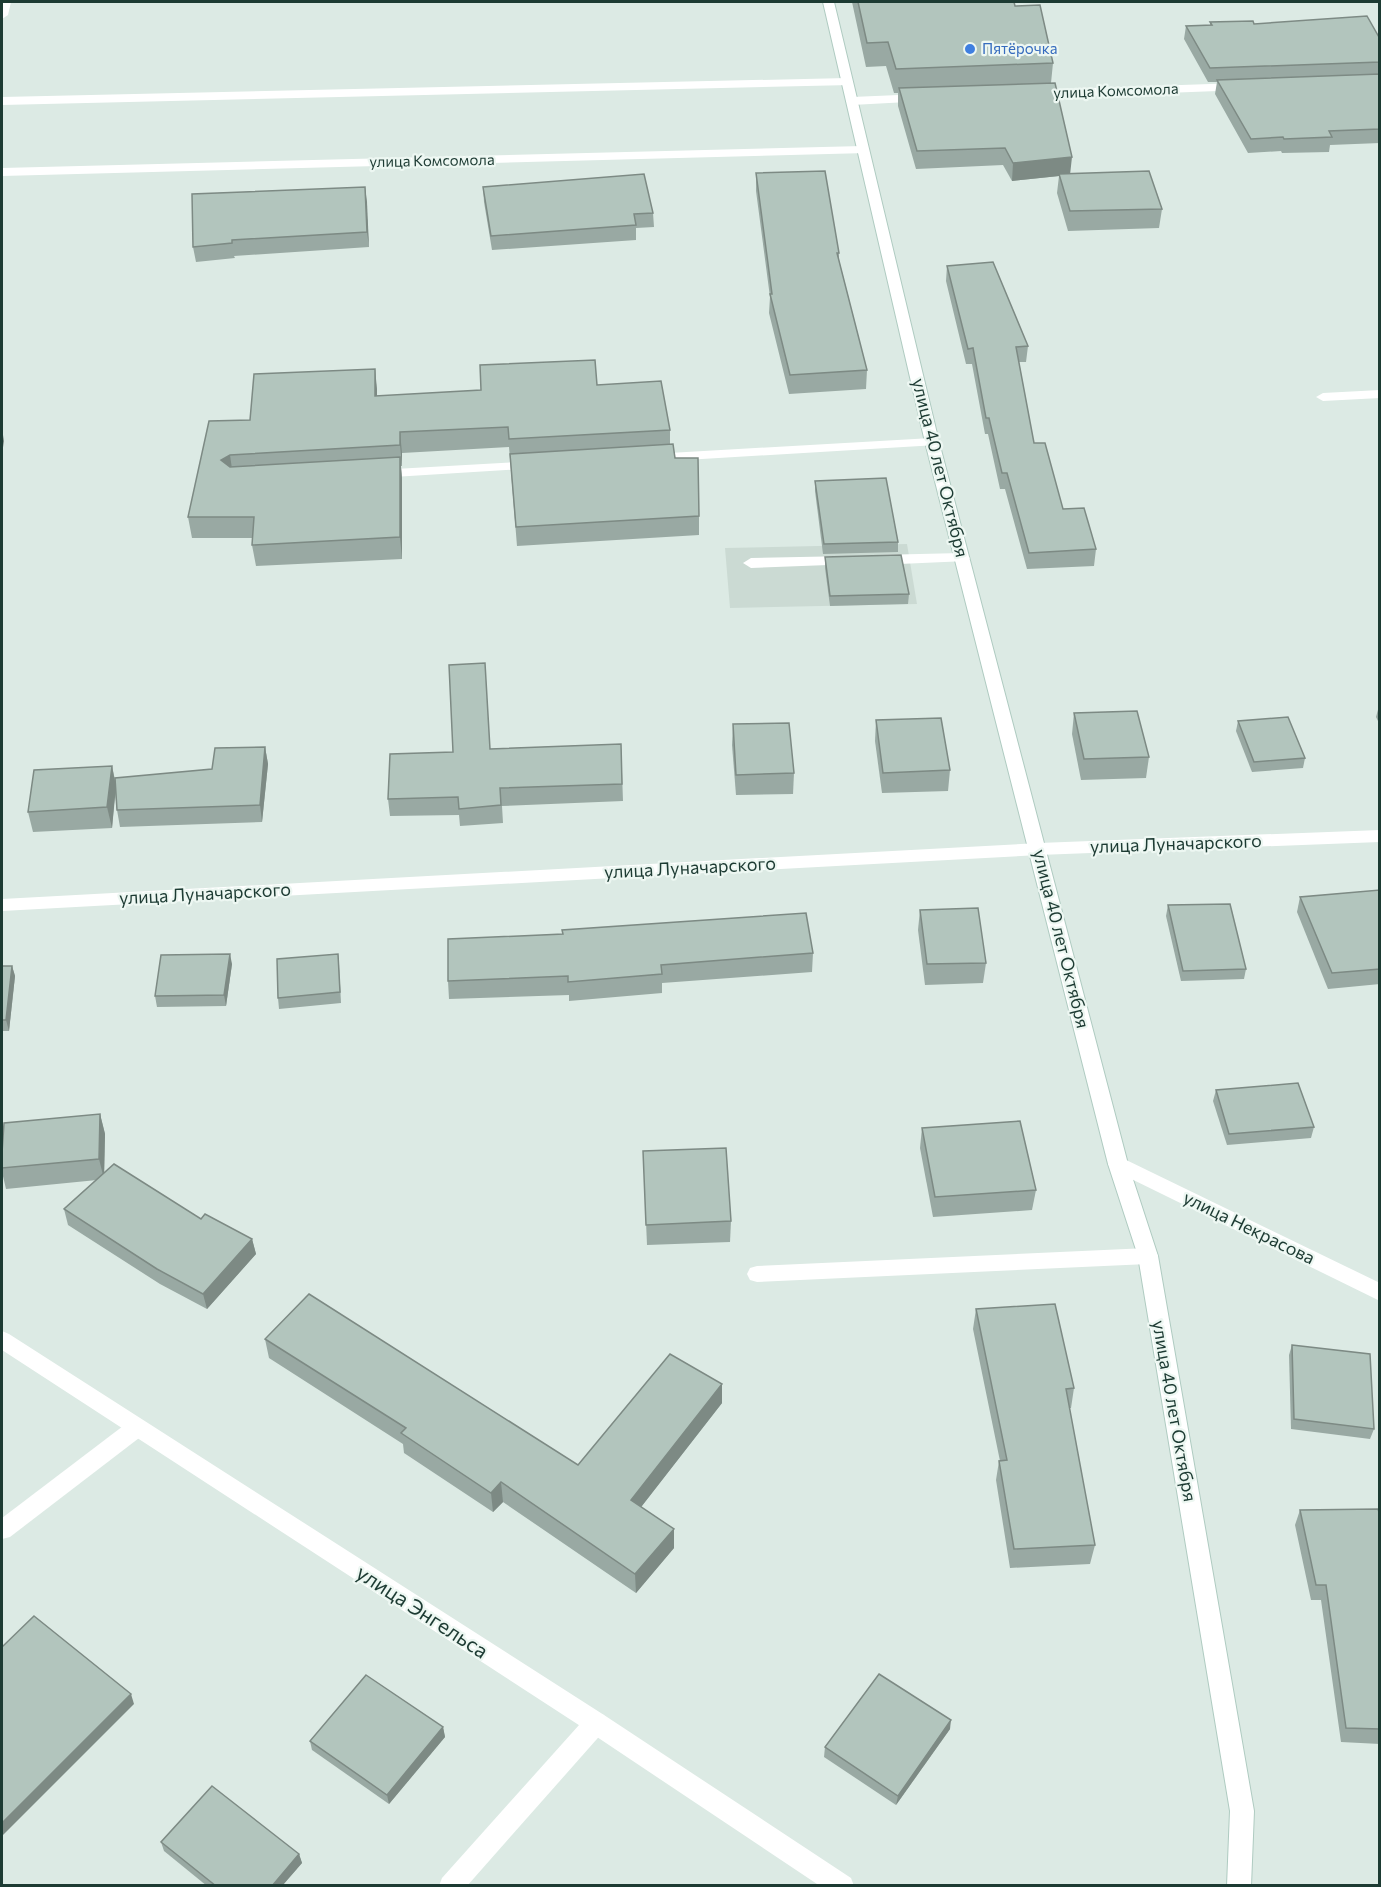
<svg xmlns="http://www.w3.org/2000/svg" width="1381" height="1887" font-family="Commissioner,sans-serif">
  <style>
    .built { fill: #cbdad3 }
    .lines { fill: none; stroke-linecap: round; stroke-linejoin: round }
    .secondary-casing { stroke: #afcbc1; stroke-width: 2 }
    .service { fill: #fff; fill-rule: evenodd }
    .minor { fill: #fff; fill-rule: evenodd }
    .secondary { fill: #fff; fill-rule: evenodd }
    .wall { fill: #99a9a3 }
    .shaded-wall { fill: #7d8a84 }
    .building { fill: #b2c5bd; stroke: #7d8a84; stroke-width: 1.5 }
    .shop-dot { fill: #3f7fe0; stroke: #edf7f2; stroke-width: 2 }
    .labels { text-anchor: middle; stroke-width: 4.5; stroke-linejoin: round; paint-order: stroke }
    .far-shop-label { font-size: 15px; fill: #366cbe; stroke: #edf7f2; text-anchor: start }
    .far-street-label { font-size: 15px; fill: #1d3b33; stroke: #edf7f2 }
    .street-label { font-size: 18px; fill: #1d3b33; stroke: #edf7f2 }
    .near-street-label { font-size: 21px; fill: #1d3b33; stroke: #edf7f2 }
  </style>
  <rect width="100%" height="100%" fill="#dceae4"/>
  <path class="built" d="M 907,544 L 917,604 L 730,608 L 725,548 Z"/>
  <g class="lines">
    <defs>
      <path id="secondary" d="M 823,2 L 834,2 L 939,442 L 1128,1164 L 1158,1256 L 1254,1811 L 1251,1886 L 1227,1886 L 1230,1811 L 1138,1256 L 1108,1164 L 925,442 Z"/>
    </defs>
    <use href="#secondary" class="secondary-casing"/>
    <g class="service">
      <path d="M 1380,390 L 1380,398 L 1323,401 L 1316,397 L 1323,393 Z"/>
      <path d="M 932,438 L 937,439 L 939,442 L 937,445 L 652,462 L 645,458 L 652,454 Z"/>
      <path d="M 535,461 L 542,465 L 540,468 L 377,478 L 370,474 L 377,470 Z"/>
      <path d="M 962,553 L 970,558 L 967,561 L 877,565 L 869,560 L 877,555 Z"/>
      <path d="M 850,556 L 858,561 L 855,564 L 751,568 L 743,563 L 751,558 Z"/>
      <path d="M 1148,1248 L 1155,1250 L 1158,1256 L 1155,1262 L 1148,1264 L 757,1282 L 750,1280 L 747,1274 L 750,1268 L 757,1266 Z"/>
      <path d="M 135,1420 L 143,1423 L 146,1429 L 143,1435 L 10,1537 L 2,1539 L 2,1518 L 127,1423 Z"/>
      <path d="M 596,1712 L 604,1715 L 608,1723 L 604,1731 L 467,1886 L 439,1886 L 442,1878 L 588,1715 Z"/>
    </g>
    <g class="minor">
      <path d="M 2,2 L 11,2 L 8,15 L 2,19 Z"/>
      <path d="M 847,78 L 853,82 L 851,85 L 2,105 L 2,97 Z"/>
      <path d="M 1240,83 L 1244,84 L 1244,90 L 1034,98 L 1028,94 L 1034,90 Z"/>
      <path d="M 922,94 L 928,98 L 926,101 L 852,105 L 846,101 L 852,97 Z"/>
      <path d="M 863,146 L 869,150 L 867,153 L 2,176 L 2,168 Z"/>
      <path d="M 1380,830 L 1380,842 L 1039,855 L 2,911 L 2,899 L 1039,843 Z"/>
      <path d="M 1118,1156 L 1380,1283 L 1380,1301 L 1111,1169 L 1108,1164 L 1111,1159 Z"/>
      <path d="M 2,1331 L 9,1334 L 604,1715 L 851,1878 L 854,1886 L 820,1886 L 588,1731 L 2,1350 Z"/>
    </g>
    <use href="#secondary" class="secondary"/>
  </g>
  <g class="wall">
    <path d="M 852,2 L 1014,2 L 1015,6 L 1053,63 L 1051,83 L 1070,174 L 1162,209 L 1159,228 L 1068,231 L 1057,193 L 1059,176 L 1012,181 L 1003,165 L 916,169 L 898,106 L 898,93 L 894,93 L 886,66 L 866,67 Z"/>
    <path d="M 1210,22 L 1254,24 L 1380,39 L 1380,143 L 1330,145 L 1329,152 L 1282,153 L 1281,151 L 1248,153 L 1215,94 L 1217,82 L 1208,82 L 1184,39 L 1186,26 L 1210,25 Z"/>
    <path d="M 756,173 L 839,253 L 839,260 L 867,370 L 866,389 L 789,394 L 769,313 L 770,297 L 756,191 Z"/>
    <path d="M 365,187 L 369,247 L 234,256 L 235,258 L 196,262 L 193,247 Z"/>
    <path d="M 483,187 L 653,213 L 654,227 L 636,228 L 636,240 L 492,250 L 484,202 Z"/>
    <path d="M 947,266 L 1028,346 L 1026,362 L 1019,362 L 1034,443 L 1063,509 L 1096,549 L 1094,566 L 1027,569 L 1005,489 L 1000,489 L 988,434 L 985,434 L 972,364 L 966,364 L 946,281 Z"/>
    <path d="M 375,369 L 377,396 L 597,385 L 670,430 L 670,444 L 699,516 L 699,535 L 517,546 L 509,447 L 402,453 L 402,466 L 401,466 L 402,478 L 402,559 L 256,566 L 252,545 L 253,538 L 192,538 L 188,517 L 250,420 Z"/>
    <path d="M 815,481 L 898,542 L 898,552 L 823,554 L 815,491 Z"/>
    <path d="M 825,557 L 909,594 L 908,604 L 830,606 L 825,568 Z"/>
    <path d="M 1380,702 L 1380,725 L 1376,717 Z"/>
    <path d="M 1074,713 L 1149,757 L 1146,778 L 1081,780 L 1072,734 Z"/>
    <path d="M 876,720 L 950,770 L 948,791 L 882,793 L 875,741 Z"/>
    <path d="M 1238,721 L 1305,758 L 1303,768 L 1252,772 L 1236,731 Z"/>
    <path d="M 733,724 L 794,773 L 793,794 L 736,795 L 732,745 Z"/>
    <path d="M 621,744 L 623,801 L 502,806 L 503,823 L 460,826 L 459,815 L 390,816 L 388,799 L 453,752 L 490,749 Z"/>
    <path d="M 265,747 L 268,764 L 262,822 L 120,827 L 117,810 L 115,793 L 112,828 L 33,832 L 28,812 L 112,766 L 115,780 L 212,769 Z"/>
    <path d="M 1380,890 L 1380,984 L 1328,989 L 1297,912 L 1300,897 Z"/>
    <path d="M 1168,905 L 1246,969 L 1244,979 L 1181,981 L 1166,916 Z"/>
    <path d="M 920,910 L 986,963 L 983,983 L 925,985 L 918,930 Z"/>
    <path d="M 813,953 L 812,972 L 662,983 L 662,993 L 569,1001 L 569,995 L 449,999 L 448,981 Z"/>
    <path d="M 338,954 L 339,964 L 341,1003 L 279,1009 L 278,998 Z"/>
    <path d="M 232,964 L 226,1006 L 157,1007 L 155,996 Z"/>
    <path d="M 2,966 L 12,966 L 15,976 L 9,1031 L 2,1031 Z"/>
    <path d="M 1216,1090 L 1314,1127 L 1311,1138 L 1227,1145 L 1213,1101 Z"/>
    <path d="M 100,1114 L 105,1134 L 104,1174 L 201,1219 L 252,1239 L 256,1254 L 207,1309 L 160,1284 L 68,1225 L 64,1209 L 97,1180 L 6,1189 L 2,1172 L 2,1153 Z"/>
    <path d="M 922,1128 L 1036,1190 L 1032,1210 L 933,1217 L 920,1148 Z"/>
    <path d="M 643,1151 L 731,1221 L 730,1242 L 647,1245 Z"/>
    <path d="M 976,1309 L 1074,1388 L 1071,1408 L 1069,1408 L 1095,1545 L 1090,1564 L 1010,1568 L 996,1480 L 999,1461 L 1000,1461 L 973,1329 Z"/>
    <path d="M 265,1339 L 578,1465 L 722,1384 L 722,1403 L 641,1507 L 674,1529 L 674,1548 L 636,1593 L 503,1502 L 493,1512 L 404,1453 L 403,1444 L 269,1358 Z"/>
    <path d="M 1292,1345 L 1374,1429 L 1370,1439 L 1291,1429 L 1289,1355 Z"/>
    <path d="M 1300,1510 L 1380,1515 L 1380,1744 L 1341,1742 L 1321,1600 L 1311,1600 L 1295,1525 Z"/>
    <path d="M 443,1727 L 445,1737 L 389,1804 L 312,1750 L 310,1741 Z"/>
    <path d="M 950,1729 L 896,1805 L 824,1757 L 825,1747 Z"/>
    <path d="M 161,1842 L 299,1854 L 302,1863 L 282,1886 L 207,1886 L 164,1851 Z"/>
  </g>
  <g class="shaded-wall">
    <path d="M 1072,157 L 1070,175 L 1059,174 L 1059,176 L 1012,181 L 1013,163 Z"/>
    <path d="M 365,187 L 367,202 L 369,247 L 367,232 Z"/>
    <path d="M 375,369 L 377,389 L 377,417 L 375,396 Z"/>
    <path d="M 2,429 L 4,441 L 2,454 Z"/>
    <path d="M 400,432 L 402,453 L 402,466 L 400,445 Z"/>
    <path d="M 230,455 L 233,476 L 221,460 Z"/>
    <path d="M 400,457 L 402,478 L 402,559 L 400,537 Z"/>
    <path d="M 265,747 L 268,764 L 262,822 L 260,805 Z"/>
    <path d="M 112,766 L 116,787 L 112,828 L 107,807 Z"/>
    <path d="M 230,954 L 232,964 L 226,1006 L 224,995 Z"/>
    <path d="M 12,966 L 15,976 L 9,1031 L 6,1020 Z"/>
    <path d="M 100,1114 L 105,1134 L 104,1179 L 99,1159 Z"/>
    <path d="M 252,1239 L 256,1254 L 207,1309 L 203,1294 Z"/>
    <path d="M 722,1384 L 722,1403 L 631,1520 L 631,1500 Z"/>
    <path d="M 501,1482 L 503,1502 L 493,1512 L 491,1493 Z"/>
    <path d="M 674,1529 L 674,1548 L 636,1593 L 635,1574 Z"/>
    <path d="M 131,1694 L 134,1704 L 2,1836 L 2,1823 Z"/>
    <path d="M 951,1720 L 950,1729 L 896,1805 L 898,1796 Z"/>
    <path d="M 443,1727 L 445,1737 L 389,1804 L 387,1795 Z"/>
    <path d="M 299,1854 L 302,1863 L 282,1886 L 272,1886 Z"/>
  </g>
  <g class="building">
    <path d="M 858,2 L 1014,2 L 1015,6 L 1040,5 L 1053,63 L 896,69 L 888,42 L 867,43 Z"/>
    <path d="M 1367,16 L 1380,39 L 1380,62 L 1210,68 L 1186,26 L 1212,25 L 1210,22 L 1253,21 L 1254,24 Z"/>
    <path d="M 1380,74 L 1380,129 L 1329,131 L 1332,137 L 1284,139 L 1283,137 L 1251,139 L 1217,80 Z"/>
    <path d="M 1055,83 L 1072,157 L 1013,163 L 1005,148 L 917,151 L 899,88 Z"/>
    <path d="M 825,171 L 839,253 L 837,253 L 867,370 L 790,375 L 770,294 L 772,294 L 756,173 Z"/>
    <path d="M 1149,171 L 1162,209 L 1070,211 L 1059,174 Z"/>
    <path d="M 644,174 L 653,213 L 634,214 L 636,225 L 491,236 L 483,187 Z"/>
    <path d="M 365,187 L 367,232 L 232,240 L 232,243 L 193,247 L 192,194 Z"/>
    <path d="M 993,262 L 1028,346 L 1016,347 L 1034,443 L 1045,443 L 1063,509 L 1084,508 L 1096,549 L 1029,553 L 1007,473 L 1002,473 L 989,418 L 986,418 L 973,348 L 968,349 L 947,266 Z"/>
    <path d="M 595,360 L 597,385 L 661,381 L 670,430 L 509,439 L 508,427 L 400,432 L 400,445 L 230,455 L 221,460 L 230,467 L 400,457 L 400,537 L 252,545 L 254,517 L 188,517 L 209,421 L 250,420 L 254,374 L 375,369 L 375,396 L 481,390 L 480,365 Z"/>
    <path d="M 673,444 L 675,458 L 698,458 L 699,516 L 516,527 L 510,454 Z"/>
    <path d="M 886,478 L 898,542 L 824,544 L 815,481 Z"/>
    <path d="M 901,555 L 909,594 L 830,596 L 825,557 Z"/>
    <path d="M 485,663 L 490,749 L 621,744 L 622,784 L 500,788 L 501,805 L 459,809 L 458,797 L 388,799 L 390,754 L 453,752 L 449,665 Z"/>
    <path d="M 1137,711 L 1149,757 L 1084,759 L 1074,713 Z"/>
    <path d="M 1288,717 L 1305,758 L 1254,762 L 1238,721 Z"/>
    <path d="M 941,718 L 950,770 L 883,773 L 876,720 Z"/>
    <path d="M 789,723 L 794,773 L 736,775 L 733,724 Z"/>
    <path d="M 265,747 L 260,805 L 117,810 L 115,778 L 212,769 L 215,748 Z"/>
    <path d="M 112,766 L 107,807 L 28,812 L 34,770 Z"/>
    <path d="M 1380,890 L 1380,969 L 1332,973 L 1300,897 Z"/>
    <path d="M 1230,904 L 1246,969 L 1183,971 L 1168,905 Z"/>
    <path d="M 978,908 L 986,963 L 927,964 L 920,910 Z"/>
    <path d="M 806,913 L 813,953 L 661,965 L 662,974 L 568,982 L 568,976 L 448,981 L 448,939 L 563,934 L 562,930 Z"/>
    <path d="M 230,954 L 224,995 L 155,996 L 161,955 Z"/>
    <path d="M 338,954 L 340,992 L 278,998 L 277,959 Z"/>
    <path d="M 2,966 L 12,966 L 6,1020 L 2,1020 Z"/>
    <path d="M 1298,1083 L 1314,1127 L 1229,1134 L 1216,1090 Z"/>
    <path d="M 100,1114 L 99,1159 L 2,1168 L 2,1153 L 4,1123 Z"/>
    <path d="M 1020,1121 L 1036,1190 L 935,1197 L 922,1128 Z"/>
    <path d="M 726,1148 L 731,1221 L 646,1225 L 643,1151 Z"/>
    <path d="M 114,1164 L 201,1219 L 205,1214 L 252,1239 L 203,1294 L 157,1269 L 64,1209 Z"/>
    <path d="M 309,1294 L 578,1465 L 670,1354 L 722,1384 L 631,1500 L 674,1529 L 635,1574 L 501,1482 L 491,1493 L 401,1433 L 406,1428 L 265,1339 Z"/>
    <path d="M 1055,1304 L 1074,1388 L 1066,1389 L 1095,1545 L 1014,1549 L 999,1461 L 1007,1460 L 976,1309 Z"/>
    <path d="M 1292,1345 L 1370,1354 L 1374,1429 L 1294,1419 Z"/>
    <path d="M 1378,1509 L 1380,1515 L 1380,1729 L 1346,1728 L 1326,1585 L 1316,1585 L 1300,1510 Z"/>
    <path d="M 34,1616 L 131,1694 L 2,1823 L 2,1647 Z"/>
    <path d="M 879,1674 L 951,1720 L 898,1796 L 825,1747 Z"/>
    <path d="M 366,1675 L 443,1727 L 387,1795 L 310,1741 Z"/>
    <path d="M 212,1786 L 299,1854 L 272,1886 L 216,1886 L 161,1842 Z"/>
  </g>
  <circle class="shop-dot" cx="970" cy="49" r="6"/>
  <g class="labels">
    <g class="far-shop-label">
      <text x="982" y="54">Пятёрочка</text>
    </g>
    <g class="far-street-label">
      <text transform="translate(1116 91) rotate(-2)" y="5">улица Комсомола</text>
      <text transform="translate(432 161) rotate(-1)" y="5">улица Комсомола</text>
    </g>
    <g class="street-label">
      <text transform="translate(940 468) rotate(76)" y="6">улица 40 лет Октября</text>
      <text transform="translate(1176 844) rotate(-2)" y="6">улица Луначарского</text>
      <text transform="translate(690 868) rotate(-3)" y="6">улица Луначарского</text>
      <text transform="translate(205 894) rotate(-3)" y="6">улица Луначарского</text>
      <text transform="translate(1061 939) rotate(76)" y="6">улица 40 лет Октября</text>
      <text transform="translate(1249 1228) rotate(26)" y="6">улица Некрасова</text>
      <text transform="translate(1174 1411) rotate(80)" y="6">улица 40 лет Октября</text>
    </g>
    <g class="near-street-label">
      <text transform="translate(422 1612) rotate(33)" y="7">улица Энгельса</text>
    </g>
  </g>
  <rect width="1381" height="1887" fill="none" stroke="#1d3b33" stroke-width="6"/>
</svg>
